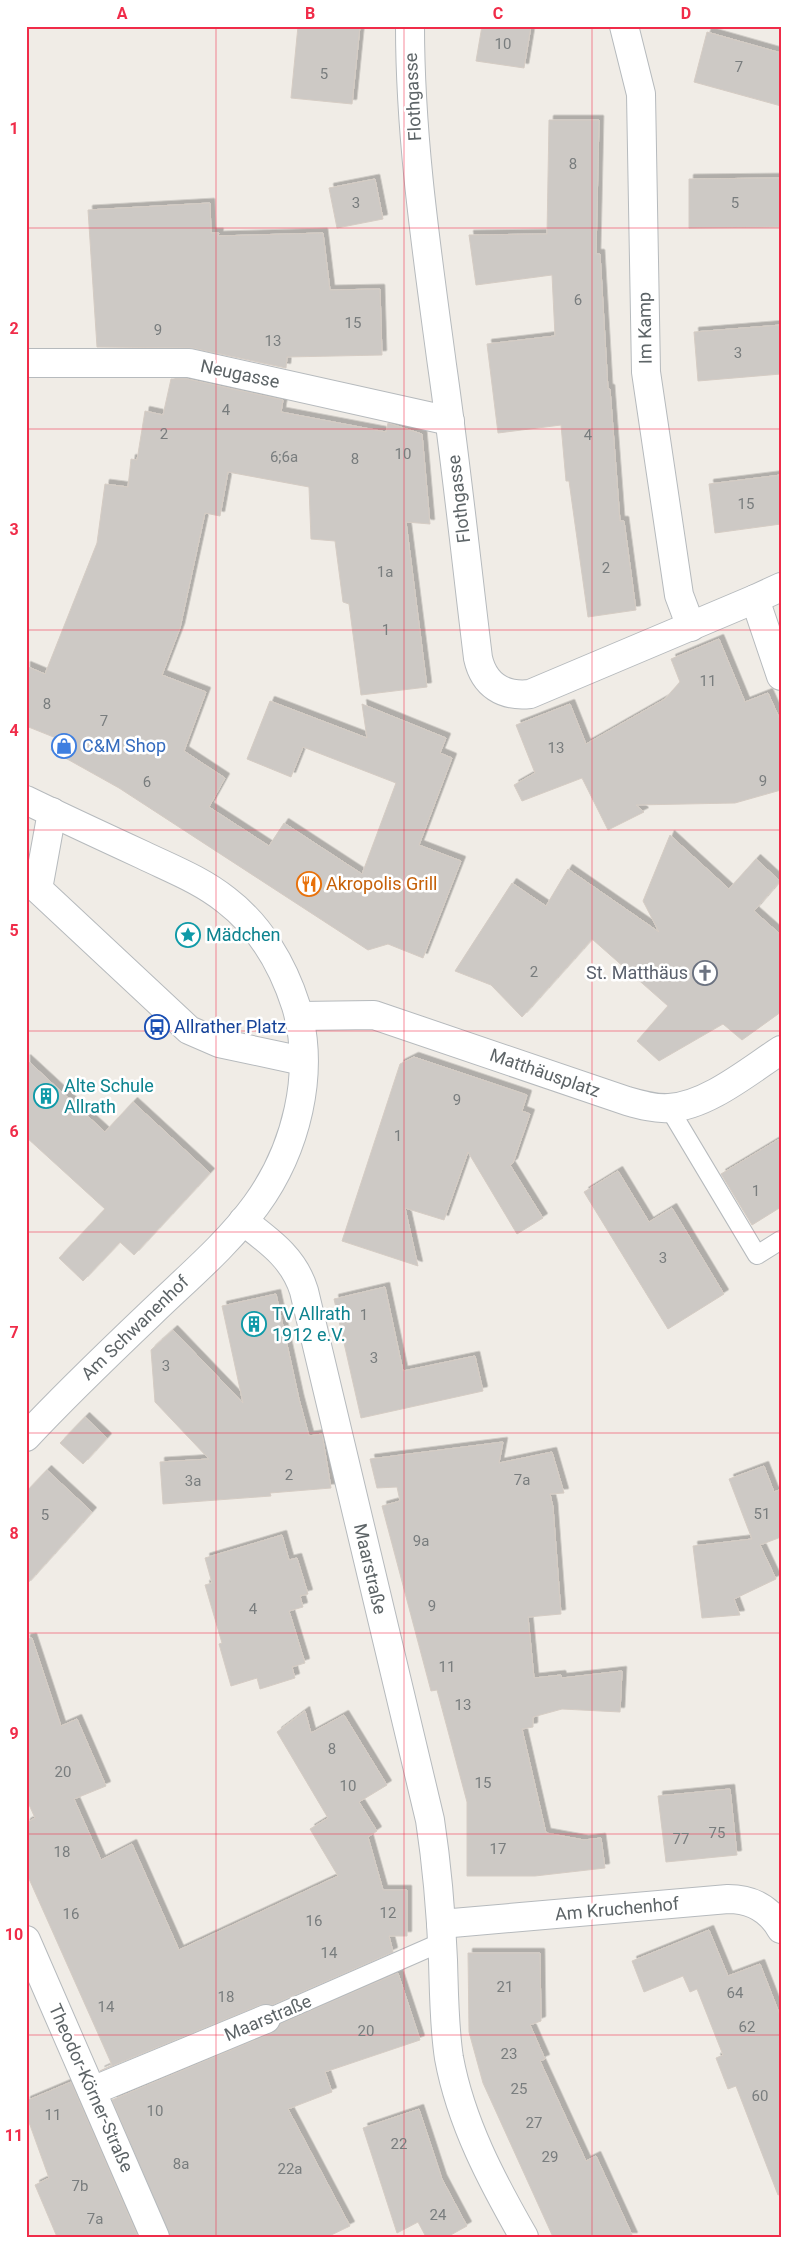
<svg xmlns="http://www.w3.org/2000/svg" width="807" height="2263" font-family="Roboto,sans-serif">
  <style>
    .building { fill: #cdc9c5; stroke: #d5ccc4; filter: url(#shadow) }
    .lines { fill: none; stroke-linecap: round; stroke-linejoin: round }
    .service-casing { stroke: #b6babd; stroke-width: 20 }
    .minor-casing { stroke: #b6babd; stroke-width: 30 }
    .tertiary-casing { stroke: #b6babd; stroke-width: 30 }
    .service { stroke: #fff; stroke-width: 18 }
    .minor { stroke: #fff; stroke-width: 28 }
    .tertiary { stroke: #fff; stroke-width: 28 }
    .grid { fill: none; stroke: #f02c49; stroke-width: 1; stroke-opacity: 0.55 }
    .labels { text-anchor: middle; stroke-width: 5; stroke-linejoin: round; paint-order: stroke }
    .number-label { font-size: 15px; fill: #797d7e }
    .street-label { font-size: 18px; fill: #5d6467; stroke: #fff }
    .shop-label { font-size: 18px; fill: #366cbe; stroke: #fff; text-anchor: start }
    .food-label { font-size: 18px; fill: #c56008; stroke: #fff; text-anchor: start }
    .culture-label { font-size: 18px; fill: #0d838f; stroke: #fff; text-anchor: start }
    .worship-label { font-size: 18px; fill: #5b616d; stroke: #fff; text-anchor: end }
    .transit-label { font-size: 18px; fill: #164399; stroke: #fff; text-anchor: start }
    .neatline { fill: none; stroke: #f02c49; stroke-width: 2 }
    .grid-label { font-size: 16px; text-anchor: middle; font-weight: bold; fill: #f02c49 }
  </style>
  <defs>
    <filter id="shadow"><feDropShadow dx="4.5" dy="-4.5" stdDeviation="0" flood-color="#0004"/></filter>
  </defs>
  <rect width="100%" height="100%" fill="#f0ece6"/>
  <g class="building">
    <path d="M 298,26 L 360,26 L 352,104 L 291,98 Z"/>
    <path d="M 482,26 L 531,26 L 524,68 L 476,61 Z"/>
    <path d="M 707,32 L 781,53 L 781,106 L 694,82 Z"/>
    <path d="M 549,120 L 599,120 L 596,254 L 600,254 L 608,389 L 610,389 L 620,521 L 624,521 L 636,610 L 588,617 L 569,481 L 566,481 L 561,425 L 498,433 L 487,344 L 555,336 L 552,275 L 476,285 L 469,235 L 547,234 Z"/>
    <path d="M 781,178 L 781,227 L 689,228 L 689,179 Z"/>
    <path d="M 375,179 L 383,219 L 337,228 L 329,188 Z"/>
    <path d="M 210,203 L 211,233 L 219,233 L 218,236 L 323,233 L 330,290 L 380,289 L 382,355 L 287,357 L 286,368 L 192,348 L 97,347 L 88,210 Z"/>
    <path d="M 781,325 L 781,374 L 698,381 L 694,332 Z"/>
    <path d="M 171,379 L 187,379 L 283,400 L 281,412 L 386,432 L 388,423 L 422,434 L 430,524 L 406,522 L 427,687 L 361,695 L 349,604 L 343,602 L 335,541 L 311,539 L 309,487 L 228,472 L 220,516 L 205,513 L 180,628 L 162,675 L 206,692 L 184,751 L 225,778 L 209,807 L 269,846 L 284,823 L 362,874 L 396,783 L 303,747 L 291,777 L 247,759 L 270,701 L 367,738 L 362,704 L 446,738 L 440,753 L 452,758 L 419,845 L 461,861 L 423,958 L 388,944 L 368,950 L 119,788 L 51,750 L 56,738 L 26,726 L 26,666 L 45,674 L 97,543 L 105,484 L 128,487 L 131,459 L 137,460 L 145,411 L 163,415 Z"/>
    <path d="M 781,475 L 781,524 L 715,533 L 709,484 Z"/>
    <path d="M 719,639 L 745,702 L 768,693 L 781,722 L 781,790 L 735,803 L 636,805 L 644,812 L 608,830 L 582,778 L 522,801 L 514,785 L 535,773 L 516,725 L 570,704 L 586,744 L 665,699 L 680,682 L 671,659 Z"/>
    <path d="M 670,835 L 729,889 L 756,859 L 780,881 L 754,911 L 781,935 L 781,1012 L 742,1040 L 723,1024 L 659,1061 L 637,1041 L 668,1006 L 592,939 L 522,1017 L 491,985 L 455,971 L 512,883 L 546,906 L 568,869 L 659,932 L 643,901 Z"/>
    <path d="M 414,1057 L 527,1095 L 522,1111 L 530,1114 L 513,1163 L 510,1165 L 543,1218 L 517,1234 L 468,1152 L 444,1220 L 405,1208 L 418,1266 L 342,1241 L 400,1064 Z"/>
    <path d="M 26,1059 L 105,1132 L 133,1102 L 210,1173 L 134,1255 L 120,1242 L 83,1281 L 59,1258 L 105,1209 L 26,1137 Z"/>
    <path d="M 781,1138 L 781,1207 L 752,1225 L 721,1174 Z"/>
    <path d="M 618,1171 L 649,1222 L 672,1208 L 724,1294 L 668,1329 L 584,1192 Z"/>
    <path d="M 385,1287 L 403,1371 L 475,1356 L 483,1391 L 361,1418 L 334,1299 Z"/>
    <path d="M 276,1294 L 299,1399 L 309,1436 L 322,1434 L 331,1488 L 270,1493 L 271,1496 L 163,1504 L 160,1462 L 209,1459 L 155,1402 L 151,1350 L 173,1330 L 243,1403 L 222,1306 Z"/>
    <path d="M 85,1417 L 107,1438 L 83,1464 L 60,1443 Z"/>
    <path d="M 503,1442 L 499,1463 L 552,1452 L 564,1493 L 550,1494 L 553,1507 L 561,1614 L 528,1617 L 534,1678 L 561,1675 L 562,1678 L 622,1671 L 620,1712 L 562,1709 L 533,1717 L 533,1727 L 522,1729 L 546,1833 L 584,1840 L 601,1838 L 605,1868 L 535,1876 L 467,1876 L 467,1802 L 437,1690 L 431,1691 L 382,1506 L 400,1501 L 397,1487 L 377,1488 L 370,1459 Z"/>
    <path d="M 764,1466 L 774,1492 L 781,1489 L 781,1537 L 760,1545 L 776,1579 L 734,1599 L 740,1615 L 702,1618 L 693,1546 L 752,1539 L 729,1479 Z"/>
    <path d="M 47,1470 L 92,1512 L 26,1585 L 26,1492 Z"/>
    <path d="M 282,1535 L 289,1560 L 297,1558 L 308,1594 L 300,1596 L 303,1607 L 289,1611 L 305,1663 L 292,1667 L 295,1678 L 260,1689 L 257,1678 L 231,1686 L 219,1644 L 222,1643 L 205,1585 L 212,1583 L 205,1558 Z"/>
    <path d="M 32,1638 L 61,1726 L 77,1719 L 106,1786 L 74,1799 L 101,1860 L 132,1844 L 179,1950 L 338,1876 L 310,1829 L 328,1818 L 277,1732 L 305,1711 L 311,1733 L 344,1715 L 387,1785 L 359,1802 L 377,1831 L 368,1837 L 383,1890 L 407,1890 L 407,1936 L 389,1936 L 393,1952 L 272,2005 L 260,2005 L 100,2071 L 112,2065 L 26,1872 L 26,1823 L 35,1818 L 26,1798 L 26,1639 Z"/>
    <path d="M 730,1789 L 737,1855 L 666,1862 L 658,1796 Z"/>
    <path d="M 709,1930 L 728,1976 L 760,1964 L 781,2018 L 781,2194 L 778,2195 L 736,2086 L 728,2089 L 716,2058 L 723,2055 L 697,1989 L 690,1992 L 683,1976 L 644,1992 L 632,1961 Z"/>
    <path d="M 468,1953 L 540,1953 L 541,2021 L 530,2025 L 545,2059 L 540,2061 L 586,2161 L 596,2156 L 633,2237 L 553,2237 L 483,2083 L 469,2032 Z"/>
    <path d="M 398,1973 L 420,2040 L 325,2072 L 332,2092 L 288,2109 L 350,2226 L 327,2237 L 170,2237 L 112,2100 L 272,2033 L 280,2024 Z"/>
    <path d="M 71,2082 L 138,2237 L 57,2237 L 35,2185 L 49,2178 L 26,2114 L 26,2101 Z"/>
    <path d="M 419,2109 L 442,2179 L 467,2226 L 447,2237 L 426,2237 L 418,2222 L 397,2233 L 363,2128 Z"/>
  </g>
  <g class="lines">
    <defs>
      <g id="service">
        <path d="M 669,1108 L 757,1255 L 781,1240"/>
        <path d="M 266,2019 L 442,1942"/>
      </g>
      <g id="minor">
        <path d="M 410,26 C 410,140 427,253 442,365 C 456,462 466,560 478,658 C 484,685 503,697 530,694 L 755,599"/>
        <path d="M 624,26 L 641,94 L 646,372 L 679,595 L 691,627"/>
        <path d="M 26,363 L 189,363 L 450,421"/>
        <path d="M 781,587 L 755,599 L 781,676"/>
        <path d="M 52,812 L 38,889 L 189,1030 L 219,1043 L 303,1061"/>
        <path d="M 299,1016 L 374,1015 L 627,1101 C 641,1105 655,1109 669,1108 C 707,1106 749,1071 781,1050"/>
        <path d="M 243,1221 C 269,1241 294,1258 304,1291 L 430,1820 C 437,1866 441,1913 443,1960 C 444,1992 444,2026 449,2058 C 461,2123 492,2181 524,2237"/>
        <path d="M 441,1924 L 728,1899 C 751,1899 769,1908 781,1929"/>
        <path d="M 92,2091 L 266,2019"/>
      </g>
      <g id="tertiary">
        <path d="M 26,800 C 65,819 104,837 143,855 C 172,869 201,880 226,900 C 260,926 283,965 296,1006 C 316,1073 296,1150 256,1205 C 226,1246 186,1279 150,1314 C 108,1354 66,1394 26,1437"/>
        <path d="M 26,1940 L 155,2237"/>
      </g>
    </defs>
    <use href="#service" class="service-casing"/>
    <use href="#minor" class="minor-casing"/>
    <use href="#tertiary" class="tertiary-casing"/>
    <use href="#service" class="service"/>
    <use href="#minor" class="minor"/>
    <use href="#tertiary" class="tertiary"/>
  </g>
  <path class="grid" d="M 216,26 L 216,2237M 404,26 L 404,2237M 592,26 L 592,2237M 26,228 L 781,228M 26,429 L 781,429M 26,630 L 781,630M 26,830 L 781,830M 26,1031 L 781,1031M 26,1232 L 781,1232M 26,1433 L 781,1433M 26,1633 L 781,1633M 26,1834 L 781,1834M 26,2035 L 781,2035"/>
  <defs>
    <symbol id="shop-ring" viewBox="-11 -11 22 22"><circle r="9.5" fill="#fff" stroke="#3f7fe0" stroke-width="1.5"/><path d="M-5-2.5h2.3a2.7 3.5 0 0 1 5.4 0H5L5.5 6h-11ZM-1.5-2.5h3a1.5 2.3 0 0 0-3 0Z" fill="#3f7fe0"/></symbol>
    <symbol id="restaurant-ring" viewBox="-11 -11 22 22"><circle r="9.5" fill="#fff" stroke="#e8710a" stroke-width="1.5"/><path d="M-5-6h1v4h1v-4h1v4h1v-4h1v5L-1.5 .5V6h-2V.5L-5-1ZM5-6V6H3V1.5H1.5Q1.5-4 5-6Z" fill="#e8710a"/></symbol>
    <symbol id="sight-ring" viewBox="-11 -11 22 22"><circle r="9.5" fill="#fff" stroke="#0f9aa8" stroke-width="1.5"/><path d="M0-6L1.8-2.2L6-1.7L2.9 1.2L3.7 5.4L0 3.3L-3.7 5.4L-2.9 1.2L-6-1.7L-1.8-2.2Z" fill="#0f9aa8"/></symbol>
    <symbol id="church-ring" viewBox="-11 -11 22 22"><circle r="9.5" fill="#fff" stroke="#6b7280" stroke-width="1.5"/><path d="M-1.2-6h2.4v3.5h3.3v2.4h-3.3V6h-2.4V-.1h-3.3v-2.4h3.3Z" fill="#6b7280"/></symbol>
    <symbol id="bus-ring" viewBox="-11 -11 22 22"><circle r="9.5" fill="#fff" stroke="#1a4fb4" stroke-width="1.5"/><path d="M-5-6H5V4H4V6H2V4H-2V6H-4V4H-5ZM-3.5-4V0h7V-4ZM-3.5 1.2v1.5H-2V1.2ZM2 1.2v1.5H3.5V1.2Z" fill="#1a4fb4"/></symbol>
    <symbol id="building-ring" viewBox="-11 -11 22 22"><circle r="9.5" fill="#fff" stroke="#0f9aa8" stroke-width="1.5"/><path d="M-4-6H4V6H1V3H-1V6H-4ZM-2.5-4.3h1.7v1.8h-1.7ZM.8-4.3h1.7v1.8H.8ZM-2.5-1h1.7V.8h-1.7ZM.8-1h1.7V.8H.8Z" fill="#0f9aa8"/></symbol>
  </defs>
  <g fill-rule="evenodd">
    <use href="#shop-ring" x="50" y="732" width="28" height="28"/>
    <use href="#restaurant-ring" x="295" y="870" width="28" height="28"/>
    <use href="#sight-ring" x="174" y="921" width="28" height="28"/>
    <use href="#church-ring" x="691" y="959" width="28" height="28"/>
    <use href="#bus-ring" x="143" y="1013" width="28" height="28"/>
    <use href="#building-ring" x="32" y="1082" width="28" height="28"/>
    <use href="#building-ring" x="240" y="1310" width="28" height="28"/>
  </g>
  <g class="labels">
    <g class="number-label">
      <text x="503" y="49">10</text>
      <text x="739" y="72">7</text>
      <text x="324" y="79">5</text>
      <text x="573" y="169">8</text>
      <text x="356" y="208">3</text>
      <text x="735" y="208">5</text>
      <text x="578" y="305">6</text>
      <text x="353" y="328">15</text>
      <text x="158" y="335">9</text>
      <text x="273" y="346">13</text>
      <text x="738" y="358">3</text>
      <text x="226" y="415">4</text>
      <text x="164" y="439">2</text>
      <text x="588" y="440">4</text>
      <text x="403" y="459">10</text>
      <text x="284" y="462">6;6a</text>
      <text x="355" y="464">8</text>
      <text x="746" y="509">15</text>
      <text x="606" y="573">2</text>
      <text x="385" y="577">1a</text>
      <text x="386" y="635">1</text>
      <text x="708" y="686">11</text>
      <text x="47" y="709">8</text>
      <text x="104" y="726">7</text>
      <text x="556" y="753">13</text>
      <text x="763" y="786">9</text>
      <text x="147" y="787">6</text>
      <text x="534" y="977">2</text>
      <text x="457" y="1105">9</text>
      <text x="398" y="1141">1</text>
      <text x="756" y="1196">1</text>
      <text x="663" y="1263">3</text>
      <text x="364" y="1320">1</text>
      <text x="374" y="1363">3</text>
      <text x="166" y="1371">3</text>
      <text x="289" y="1480">2</text>
      <text x="522" y="1485">7a</text>
      <text x="193" y="1486">3a</text>
      <text x="762" y="1519">51</text>
      <text x="45" y="1520">5</text>
      <text x="421" y="1546">9a</text>
      <text x="432" y="1611">9</text>
      <text x="253" y="1614">4</text>
      <text x="447" y="1672">11</text>
      <text x="463" y="1710">13</text>
      <text x="332" y="1754">8</text>
      <text x="63" y="1777">20</text>
      <text x="483" y="1788">15</text>
      <text x="348" y="1791">10</text>
      <text x="717" y="1838">75</text>
      <text x="681" y="1844">77</text>
      <text x="498" y="1854">17</text>
      <text x="62" y="1857">18</text>
      <text x="388" y="1918">12</text>
      <text x="71" y="1919">16</text>
      <text x="314" y="1926">16</text>
      <text x="329" y="1958">14</text>
      <text x="505" y="1992">21</text>
      <text x="735" y="1998">64</text>
      <text x="226" y="2002">18</text>
      <text x="106" y="2012">14</text>
      <text x="747" y="2032">62</text>
      <text x="366" y="2036">20</text>
      <text x="509" y="2059">23</text>
      <text x="519" y="2094">25</text>
      <text x="760" y="2101">60</text>
      <text x="155" y="2116">10</text>
      <text x="53" y="2120">11</text>
      <text x="534" y="2128">27</text>
      <text x="399" y="2149">22</text>
      <text x="550" y="2162">29</text>
      <text x="181" y="2169">8a</text>
      <text x="290" y="2174">22a</text>
      <text x="80" y="2191">7b</text>
      <text x="438" y="2220">24</text>
      <text x="95" y="2224">7a</text>
    </g>
    <g class="street-label">
      <text transform="translate(413 97) rotate(-93)" y="6">Flothgasse</text>
      <text transform="translate(645 328) rotate(-91)" y="6">Im Kamp</text>
      <text transform="translate(240 374) rotate(12)" y="6">Neugasse</text>
      <text transform="translate(459 499) rotate(-97)" y="6">Flothgasse</text>
      <text transform="translate(545 1073) rotate(19)" y="6">Matthäusplatz</text>
      <text transform="translate(135 1328) rotate(-44)" y="6">Am Schwanenhof</text>
      <text transform="translate(370 1569) rotate(77)" y="6">Maarstraße</text>
      <text transform="translate(617 1909) rotate(-5)" y="6">Am Kruchenhof</text>
      <text transform="translate(268 2018) rotate(-23)" y="6">Maarstraße</text>
      <text transform="translate(91 2088) rotate(66)" y="6">Theodor-Körner-Straße</text>
    </g>
    <g class="shop-label">
      <text x="82" y="752">C&amp;M Shop</text>
    </g>
    <g class="food-label">
      <text x="326" y="890">Akropolis Grill</text>
    </g>
    <g class="culture-label">
      <text x="206" y="941">Mädchen</text>
      <text x="64" y="1092">Alte Schule<tspan x="64" dy="21">Allrath</tspan></text>
      <text x="272" y="1320">TV Allrath<tspan x="272" dy="21">1912 e.V.</tspan></text>
    </g>
    <g class="worship-label">
      <text x="688" y="979">St. Matthäus</text>
    </g>
    <g class="transit-label">
      <text x="174" y="1033">Allrather Platz</text>
    </g>
  </g>
  <rect width="807" height="2263" fill="none" stroke="#ffffff" stroke-width="55"/>
  <rect x="28" y="28" width="752" height="2208" class="neatline"/>
  <g class="grid-label">
    <text x="122" y="19">A</text>
    <text x="310" y="19">B</text>
    <text x="498" y="19">C</text>
    <text x="686" y="19">D</text>
    <text x="14" y="134">1</text>
    <text x="14" y="334">2</text>
    <text x="14" y="535">3</text>
    <text x="14" y="736">4</text>
    <text x="14" y="936">5</text>
    <text x="14" y="1137">6</text>
    <text x="14" y="1338">7</text>
    <text x="14" y="1539">8</text>
    <text x="14" y="1739">9</text>
    <text x="14" y="1940">10</text>
    <text x="14" y="2141">11</text>
  </g>
</svg>
